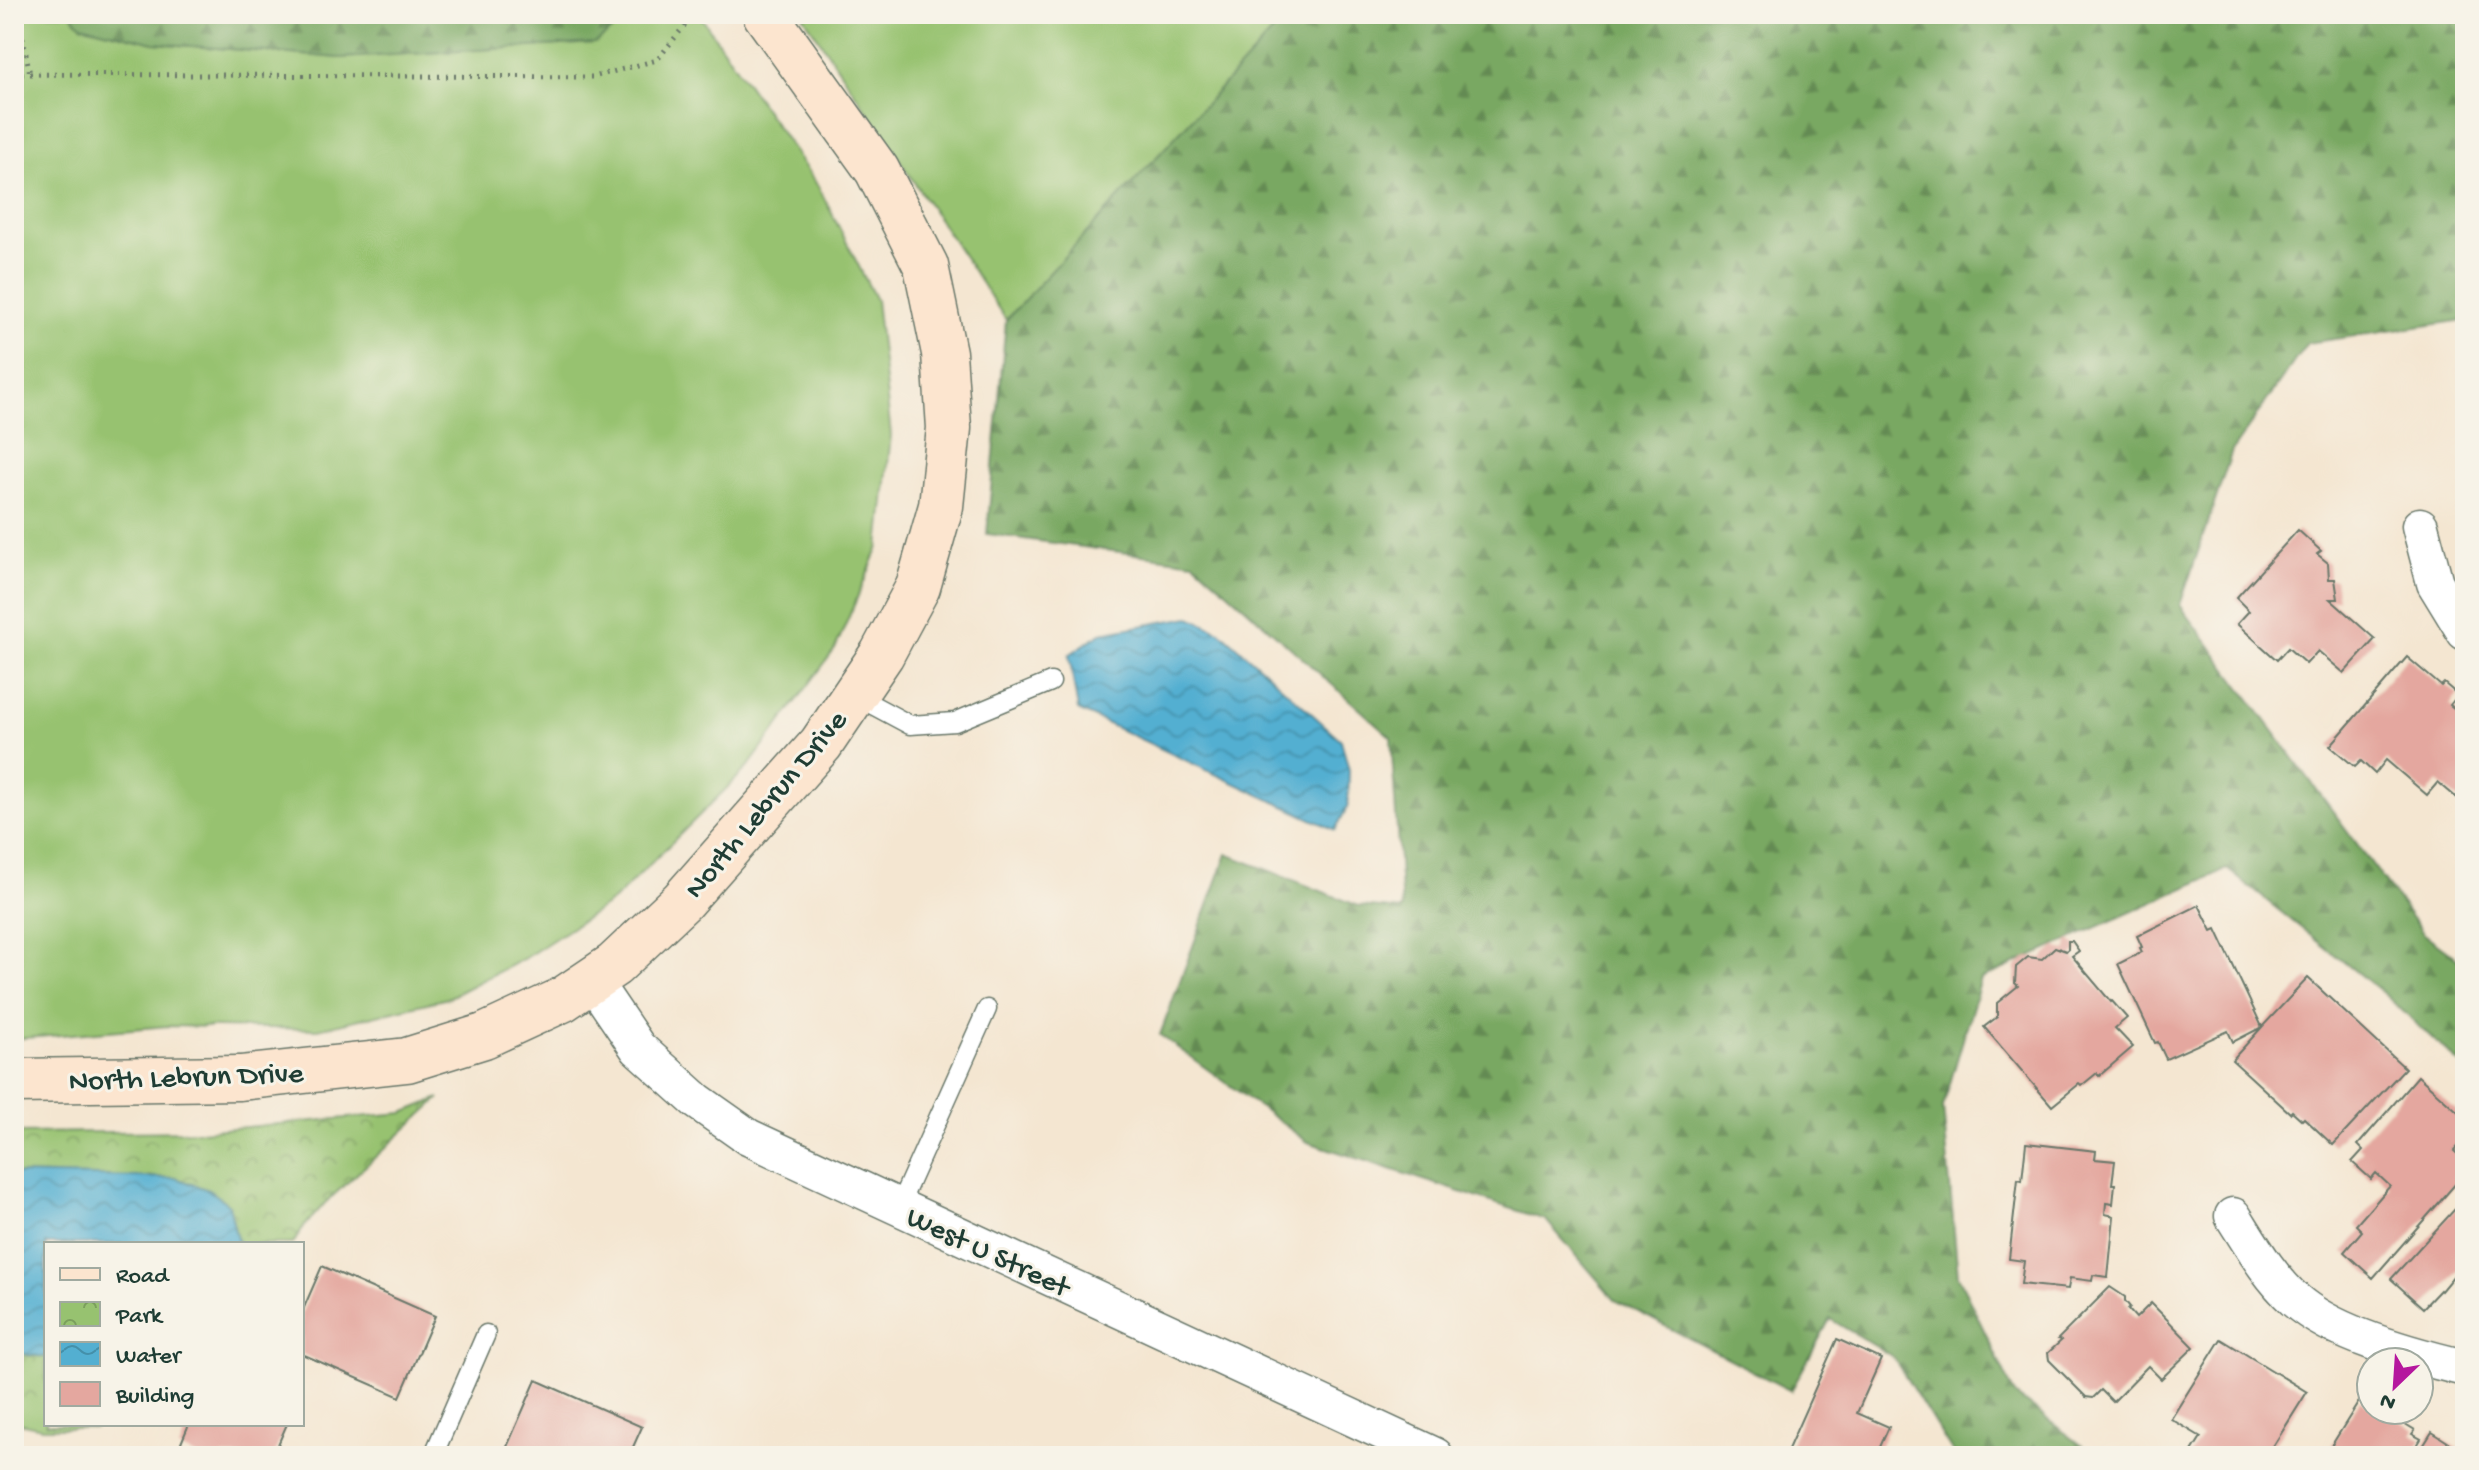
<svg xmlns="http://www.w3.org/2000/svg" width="2479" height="1470" font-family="'Gochi Hand',sans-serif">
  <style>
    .green { fill: #97c270; stroke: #5b8052; stroke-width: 2 }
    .forest { fill: url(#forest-firs); stroke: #4c724b; stroke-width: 2 }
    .park { fill: url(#park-crowns); stroke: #5b8052; stroke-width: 2 }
    .water { fill: url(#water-waves); stroke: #397682; stroke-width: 2 }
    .building { fill: #e4a79f }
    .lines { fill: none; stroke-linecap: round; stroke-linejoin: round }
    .lane-casing { stroke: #6a786b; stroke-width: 21 }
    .street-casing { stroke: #6a786b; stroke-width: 39 }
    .secondary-casing { stroke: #6a786b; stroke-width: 47 }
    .path { stroke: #6a786b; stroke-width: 5; stroke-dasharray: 2 6; stroke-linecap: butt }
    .lane { stroke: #fff; stroke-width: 18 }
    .street { stroke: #fff; stroke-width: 36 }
    .secondary { stroke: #fce5cf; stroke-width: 44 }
    .labels { text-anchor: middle; stroke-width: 6; stroke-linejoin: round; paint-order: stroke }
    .street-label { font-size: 30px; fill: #1f3d34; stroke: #f7f3e8 }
  </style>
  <defs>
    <pattern id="forest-firs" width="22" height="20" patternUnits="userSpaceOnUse" patternTransform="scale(2)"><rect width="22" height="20" fill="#79a862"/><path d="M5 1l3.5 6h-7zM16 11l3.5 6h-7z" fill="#638a52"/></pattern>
    <pattern id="park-crowns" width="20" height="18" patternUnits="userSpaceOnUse" patternTransform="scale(2)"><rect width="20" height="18" fill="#97c270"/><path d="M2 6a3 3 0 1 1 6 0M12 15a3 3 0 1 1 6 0" fill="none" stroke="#7b9f5d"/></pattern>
    <pattern id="water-waves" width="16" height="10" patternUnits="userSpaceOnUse" patternTransform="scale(2)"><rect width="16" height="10" fill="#53afd1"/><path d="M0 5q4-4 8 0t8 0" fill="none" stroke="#4490aa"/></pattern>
  </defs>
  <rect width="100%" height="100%" fill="#f7f3e8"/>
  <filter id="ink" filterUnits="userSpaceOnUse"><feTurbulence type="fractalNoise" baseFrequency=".0125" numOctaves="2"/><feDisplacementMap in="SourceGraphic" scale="16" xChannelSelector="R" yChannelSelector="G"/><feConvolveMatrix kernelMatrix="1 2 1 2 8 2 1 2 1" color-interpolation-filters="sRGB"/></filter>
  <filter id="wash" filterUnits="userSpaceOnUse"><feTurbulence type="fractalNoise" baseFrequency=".006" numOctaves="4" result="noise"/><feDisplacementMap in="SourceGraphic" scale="32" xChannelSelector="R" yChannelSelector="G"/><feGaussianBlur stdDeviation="1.8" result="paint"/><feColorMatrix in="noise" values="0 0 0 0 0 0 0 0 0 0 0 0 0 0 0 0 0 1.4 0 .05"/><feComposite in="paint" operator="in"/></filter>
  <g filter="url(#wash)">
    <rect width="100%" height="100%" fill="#f4e6d1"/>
    <g class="green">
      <path d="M 14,14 L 71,14 L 81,25 L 154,43 L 340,58 L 595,43 L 633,14 L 699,14 L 818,186 L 876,300 L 891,435 L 879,547 L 835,649 L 748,767 L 614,900 L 525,958 L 448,998 L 318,1029 L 168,1026 L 14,1039 Z"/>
      <path d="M 802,14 L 1289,14 L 1006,320 Z"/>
    </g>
    <g class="forest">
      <path d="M 71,14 L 633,14 L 595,43 L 340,58 L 154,43 L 81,25 Z"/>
      <path d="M 1289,14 L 2465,14 L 2465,320 L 2307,343 L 2232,451 L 2180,605 L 2423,933 L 2465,964 L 2465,1068 L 2384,994 L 2227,869 L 1981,979 L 1943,1107 L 1958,1276 L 2015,1395 L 2096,1456 L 1955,1456 L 1893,1357 L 1830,1319 L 1791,1391 L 1615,1300 L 1546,1220 L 1308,1142 L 1160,1035 L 1227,854 L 1359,906 L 1402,910 L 1391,737 L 1194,562 L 987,534 L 1006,320 Z"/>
    </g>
    <g class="park">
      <path d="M 440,1098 L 325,1203 L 302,1229 L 293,1244 L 238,1244 L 229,1205 L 176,1178 L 14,1174 L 14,1133 L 201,1131 L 403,1113 Z"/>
      <path d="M 14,1353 L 46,1357 L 46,1424 L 101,1424 L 94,1428 L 42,1428 L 14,1422 Z"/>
    </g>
    <g class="water">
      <path d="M 1190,617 L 1220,631 L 1341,740 L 1349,770 L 1348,806 L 1335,830 L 1078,710 L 1069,655 L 1101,633 Z"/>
      <path d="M 14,1174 L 176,1178 L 211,1191 L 229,1205 L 238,1244 L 46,1244 L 46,1357 L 14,1353 Z"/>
    </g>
    <g id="blocks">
      <g class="building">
        <path d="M 2298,530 L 2321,551 L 2317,554 L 2328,563 L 2329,579 L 2335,579 L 2338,599 L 2330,599 L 2375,639 L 2344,673 L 2318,651 L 2306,664 L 2288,648 L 2277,660 L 2237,624 L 2249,611 L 2236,598 Z"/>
        <path d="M 2407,657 L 2441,686 L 2444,683 L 2458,695 L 2450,705 L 2465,717 L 2465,805 L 2438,782 L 2427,795 L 2386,760 L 2375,774 L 2361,761 L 2355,767 L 2330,746 Z"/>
        <path d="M 2199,905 L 2212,931 L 2216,929 L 2262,1027 L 2308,978 L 2405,1068 L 2333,1145 L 2304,1118 L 2302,1120 L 2292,1111 L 2290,1113 L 2232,1060 L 2262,1027 L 2233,1042 L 2228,1031 L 2166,1059 L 2158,1042 L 2155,1043 L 2118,964 L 2142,952 L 2140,948 L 2142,947 L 2137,936 Z"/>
        <path d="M 2068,941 L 2072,941 L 2079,951 L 2072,956 L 2111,1002 L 2112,1001 L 2127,1018 L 2115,1028 L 2133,1047 L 2099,1076 L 2097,1073 L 2081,1086 L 2079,1084 L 2052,1106 L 1984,1027 L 1997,1017 L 1997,1003 L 2018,986 L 2015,983 L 2016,967 L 2028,957 L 2042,959 L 2055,947 L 2066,951 L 2068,949 Z"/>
        <path d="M 2418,1076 L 2465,1118 L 2465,1139 L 2454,1151 L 2465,1161 L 2465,1173 L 2373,1278 L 2344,1252 L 2362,1231 L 2356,1225 L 2390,1186 L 2376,1173 L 2371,1179 L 2352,1162 L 2363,1150 L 2358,1145 Z"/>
        <path d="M 2026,1143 L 2096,1151 L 2095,1159 L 2115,1161 L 2112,1184 L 2115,1184 L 2113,1204 L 2106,1203 L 2105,1214 L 2114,1216 L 2108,1277 L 2093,1275 L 2092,1281 L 2070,1278 L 2068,1289 L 2021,1284 L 2024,1261 L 2009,1259 L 2018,1179 L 2022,1180 Z"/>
        <path d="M 2465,1198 L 2465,1275 L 2459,1269 L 2441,1291 L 2440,1290 L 2423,1308 L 2391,1279 Z"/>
        <path d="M 322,1266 L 435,1316 L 400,1397 L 302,1354 L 302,1312 Z"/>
        <path d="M 2110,1287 L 2125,1297 L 2125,1301 L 2130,1307 L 2128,1309 L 2136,1318 L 2151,1303 L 2194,1347 L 2161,1379 L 2148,1366 L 2113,1402 L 2101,1390 L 2093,1398 L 2086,1397 L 2049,1360 L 2048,1353 L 2061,1341 L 2058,1339 Z"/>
        <path d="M 1837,1339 L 1881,1359 L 1857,1413 L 1889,1427 L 1876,1456 L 1785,1456 Z"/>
        <path d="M 2221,1339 L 2307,1392 L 2267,1456 L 2189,1456 L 2201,1437 L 2171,1419 Z"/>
        <path d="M 536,1380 L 642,1427 L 629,1456 L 503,1456 Z"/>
        <path d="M 2371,1399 L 2371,1410 L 2382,1410 L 2415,1430 L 2412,1434 L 2421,1439 L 2411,1456 L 2325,1456 L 2360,1400 L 2367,1405 Z"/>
        <path d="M 189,1424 L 287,1424 L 273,1456 L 198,1456 L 179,1448 Z"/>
        <path d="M 2432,1432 L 2465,1453 L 2465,1456 L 2417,1456 Z"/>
      </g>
    </g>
  </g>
  <g filter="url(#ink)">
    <use href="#blocks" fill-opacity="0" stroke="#6a786b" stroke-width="2"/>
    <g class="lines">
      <defs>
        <g id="lane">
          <path d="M 854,695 L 910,725 L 955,722 L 1051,682"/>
          <path d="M 898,1208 L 987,1009"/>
          <path d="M 433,1456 L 486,1334"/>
        </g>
        <g id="street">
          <path d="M 2420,526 L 2435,583 L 2465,632"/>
          <path d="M 592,980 L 638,1048 L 697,1101 L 748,1137 L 1435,1456"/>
          <path d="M 2233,1216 C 2252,1246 2269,1276 2295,1300 C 2334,1335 2414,1356 2465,1368"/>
        </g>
        <path id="secondary" d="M 14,1081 L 240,1078 L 407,1060 L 484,1036 L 562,1000 L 614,965 L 682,901 L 821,744 L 882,654 L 918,587 L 941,506 L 949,428 L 944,353 L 926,266 L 877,170 L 765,14"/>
      </defs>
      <use href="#lane" class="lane-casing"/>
      <use href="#street" class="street-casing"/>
      <use href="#secondary" class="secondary-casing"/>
      <g class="path">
        <path d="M 18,14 L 30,74"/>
        <path d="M 14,74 L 593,77 L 657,60 L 694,14"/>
      </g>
      <use href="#lane" class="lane"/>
      <use href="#street" class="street"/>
      <use href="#secondary" class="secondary"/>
    </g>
  </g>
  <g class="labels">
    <g class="street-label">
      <text transform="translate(764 803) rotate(-50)" y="10">North Lebrun Drive</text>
      <text transform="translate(186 1075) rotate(-2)" y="10">North Lebrun Drive</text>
      <text transform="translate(989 1250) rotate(25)" y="10">West U Street</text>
    </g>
  </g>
  <rect width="2479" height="1470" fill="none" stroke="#f7f3e8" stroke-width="48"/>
  <rect x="44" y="1242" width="260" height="184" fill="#f7f3e8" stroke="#a1aaa0" stroke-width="2"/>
  <rect x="60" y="1268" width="40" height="12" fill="#fce5cf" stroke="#a1aaa0" stroke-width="2"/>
  <text x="116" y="1282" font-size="24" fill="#1f3d34">Road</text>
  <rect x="60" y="1302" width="40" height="24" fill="url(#park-crowns)" stroke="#a1aaa0" stroke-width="2"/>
  <text x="116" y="1322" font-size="24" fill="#1f3d34">Park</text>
  <rect x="60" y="1342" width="40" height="24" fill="url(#water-waves)" stroke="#a1aaa0" stroke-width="2"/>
  <text x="116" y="1362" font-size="24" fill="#1f3d34">Water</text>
  <rect x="60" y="1382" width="40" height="24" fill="#e4a79f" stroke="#a1aaa0" stroke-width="2"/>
  <text x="116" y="1402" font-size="24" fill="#1f3d34">Building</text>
  <g transform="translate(2395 1386) rotate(205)"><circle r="38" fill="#f7f3e8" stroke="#a1aaa0" stroke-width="2"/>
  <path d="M0-6L14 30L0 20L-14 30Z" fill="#b5179e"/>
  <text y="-12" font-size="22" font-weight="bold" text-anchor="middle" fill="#1f3d34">N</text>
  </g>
</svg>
